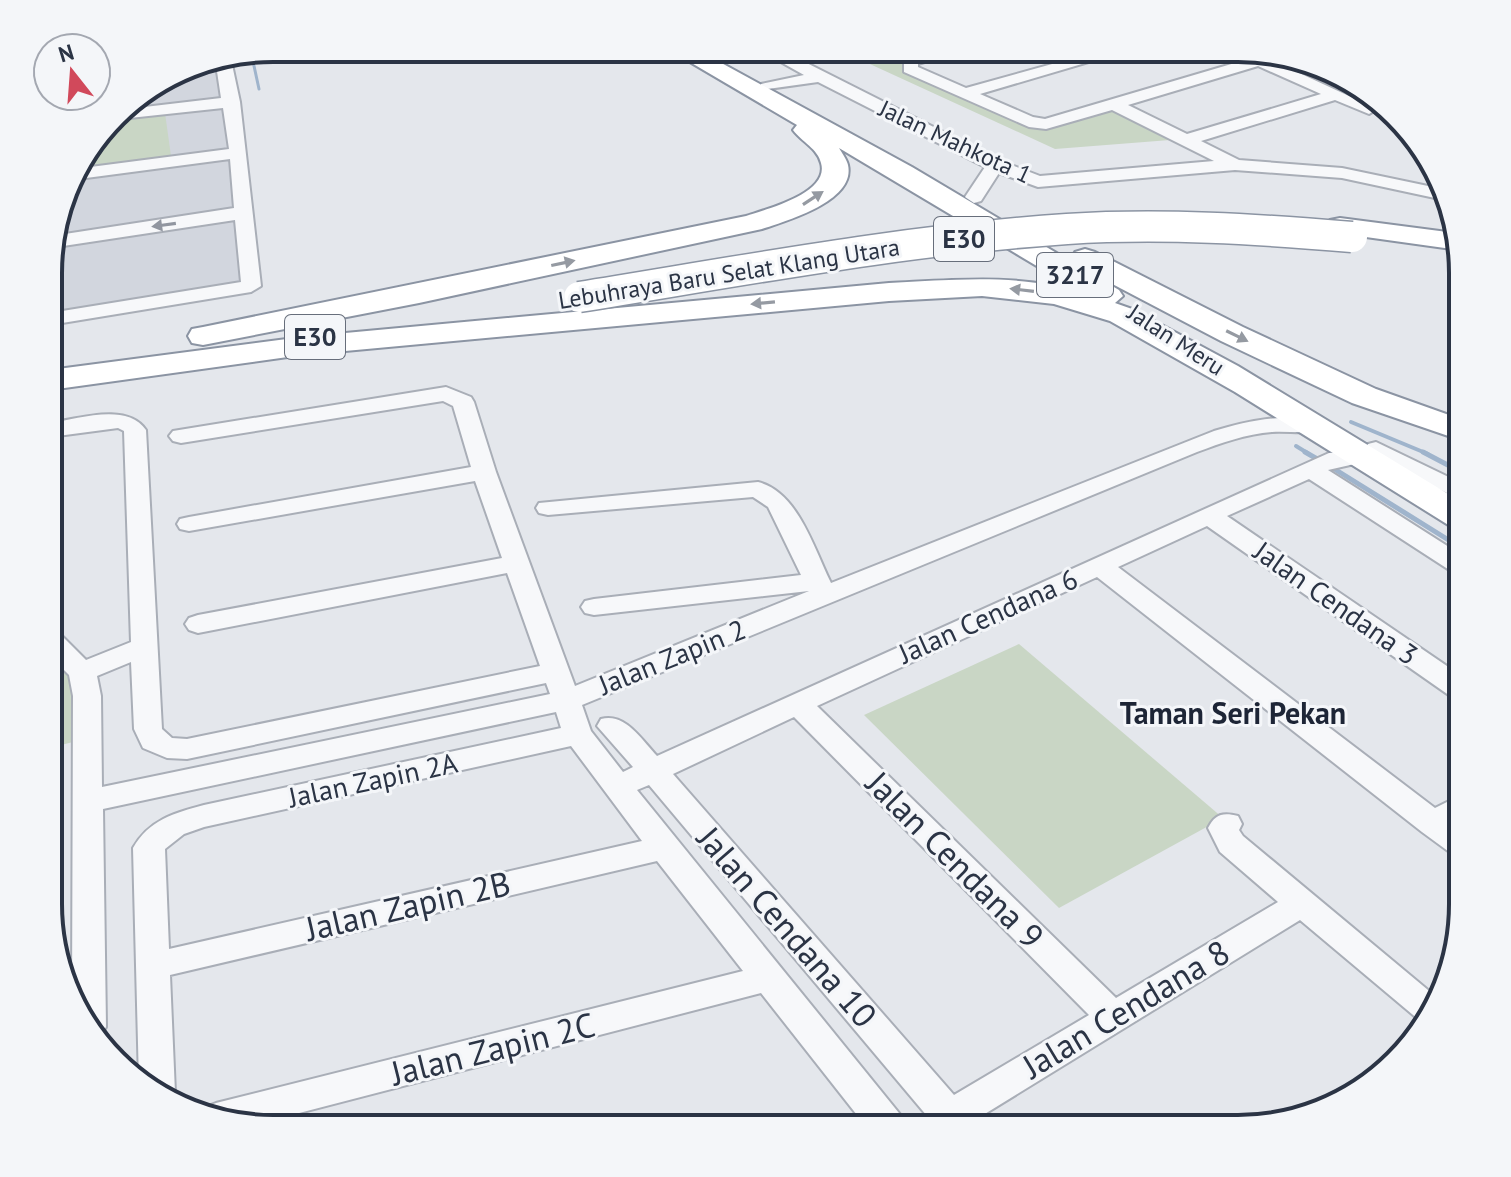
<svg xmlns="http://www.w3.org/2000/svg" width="1511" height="1177" font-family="'PT Sans',sans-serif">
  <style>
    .built { fill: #d2d6de }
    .green { fill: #c9d6c5 }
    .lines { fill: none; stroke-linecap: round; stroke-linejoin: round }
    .stream-far2 { stroke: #9fb4cc; stroke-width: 3 }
    .stream-far1 { stroke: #9fb4cc; stroke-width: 4 }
    .stream { stroke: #9fb4cc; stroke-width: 5 }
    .minor-casing { stroke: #a9aeb7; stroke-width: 4 }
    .highway-casing { stroke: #8b94a3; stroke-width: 4 }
    .minor { fill: #f7f8fa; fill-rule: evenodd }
    .highway { fill: #fff; fill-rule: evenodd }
    .highway-bridge-casing { stroke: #8b94a3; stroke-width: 33; stroke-linecap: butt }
    .highway-bridge { stroke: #fff; stroke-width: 30 }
    .oneway { fill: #959aa2 }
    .oneway2 { fill: #9196a0 }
    .labels { text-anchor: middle; stroke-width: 6; stroke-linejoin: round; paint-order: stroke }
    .far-street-label { font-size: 24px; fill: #2b3445; stroke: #f4f6f9 }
    .shield { fill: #f4f6f9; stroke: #676e7b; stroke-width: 2 }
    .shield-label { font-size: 26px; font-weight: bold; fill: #2b3445 }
    .street-label { font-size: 28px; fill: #2b3445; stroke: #f4f6f9 }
    .neighbourhood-label { font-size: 30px; font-weight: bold; fill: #1d2536; stroke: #f4f6f9 }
    .near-street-label { font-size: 34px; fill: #2b3445; stroke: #f4f6f9 }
    .rim { fill: none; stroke: #2b3445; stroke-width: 4 }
  </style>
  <rect width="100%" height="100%" fill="#e4e7ec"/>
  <path class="built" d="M 218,57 L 234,158 L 246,284 L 50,315 L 50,243 L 78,161 L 125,103 L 200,60 Z"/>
  <g class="green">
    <path d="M 835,48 L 945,48 L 904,60 L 902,69 L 1023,125 L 1050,129 L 1109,109 L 1170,140 L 1055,149 Z"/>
    <path d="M 165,113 L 171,156 L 75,168 L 78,161 L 112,120 Z"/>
    <path d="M 1019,644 L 1223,818 L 1059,908 L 864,715 Z"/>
    <path d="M 49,653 C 82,689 79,695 73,742 L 49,748 Z"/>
  </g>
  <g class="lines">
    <path class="stream-far2" d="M 251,52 L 259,89"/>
    <g class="stream-far1">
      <path d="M 1351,422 L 1428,454"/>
      <path d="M 1296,446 L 1309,454"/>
    </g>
    <g class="stream">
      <path d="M 1305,452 L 1319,460"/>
      <path d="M 1423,452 L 1463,473"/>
      <path d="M 1328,465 L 1463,549"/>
    </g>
    <defs>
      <g id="minor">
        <path d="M 756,48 L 777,48 L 1001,161 L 1040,176 L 1214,161 L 1112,110 L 1046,129 L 1029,127 L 904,72 L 904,58 L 942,48 L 970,48 L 918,64 L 918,67 L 966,88 L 1110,48 L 1136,48 L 980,94 L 1033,117 L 1045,119 L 1245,60 L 1224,48 L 1245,48 L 1377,109 L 1369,114 L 1335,100 L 1201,141 L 1239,160 L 1342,168 L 1447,190 L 1449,201 L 1342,178 L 1235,170 L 1038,187 L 999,173 L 981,201 L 974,203 L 965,197 L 985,167 L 818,82 L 761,90 L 761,84 L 804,75 ZM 1258,66 L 1321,94 L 1187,134 L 1128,105 Z"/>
        <path d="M 230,55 L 240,102 L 261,286 L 251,292 L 50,325 L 50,313 L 241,282 L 235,220 L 50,248 L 52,236 L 234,208 L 230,159 L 71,180 L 75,169 L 229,149 L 223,108 L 111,120 L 119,110 L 221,98 L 215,58 Z"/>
        <path d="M 446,387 L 471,397 L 474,402 L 496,472 L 575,686 L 809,591 L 594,615 L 585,613 L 581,607 L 585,601 L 594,599 L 801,575 L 768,507 L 753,497 L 548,515 L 539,513 L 536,508 L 539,503 L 758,482 C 798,492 814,549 831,583 L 1214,431 C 1247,421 1284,413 1318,421 L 1321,426 L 1318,431 C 1303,434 1288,431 1272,432 C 1246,434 1221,443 1197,452 L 582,705 L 591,731 L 623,772 L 633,767 L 597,726 L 601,719 C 625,712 642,740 657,756 L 1329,453 L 1365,450 L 1368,444 L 1376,442 L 1463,484 L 1463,501 L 1372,456 L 1368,461 L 1328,470 L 1463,556 L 1463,575 L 1454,573 L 1309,479 L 1227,516 L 1463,677 L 1463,700 L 1453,698 L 1207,526 L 1118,567 L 1435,808 L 1463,794 L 1463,820 L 1456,824 L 1463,829 L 1463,857 L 1452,854 L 1422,832 L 1097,577 L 817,706 L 1116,998 L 1278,902 L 1220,852 L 1208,828 C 1215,814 1223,812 1238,816 L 1242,824 L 1239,830 L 1243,836 L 1440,1000 L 1425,1025 L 1300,920 L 975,1120 L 979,1129 L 938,1129 L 649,785 L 637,790 L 903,1118 L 908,1129 L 868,1129 L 761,993 L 249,1126 L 200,1115 L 203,1108 L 216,1103 L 743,971 L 657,861 L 170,975 L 175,1093 L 171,1102 L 139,1082 L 133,848 C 149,820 174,813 204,805 L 561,728 L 556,712 L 103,809 L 106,1027 L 98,1038 L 72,1005 L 73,696 L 69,675 L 49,655 L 49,630 L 59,633 L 86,660 L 131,642 L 124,431 L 118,428 L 50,437 L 50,423 C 78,419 127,402 146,430 L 162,729 L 172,738 L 187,739 L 540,666 L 507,573 L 198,633 L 189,630 L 185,624 L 189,618 L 198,615 L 502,558 L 475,481 L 189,531 L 180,529 L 177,524 L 180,519 L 189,517 L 471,467 L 453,406 L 443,401 L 181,443 L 173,441 L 169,436 L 173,431 ZM 131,662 L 134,729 L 143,748 L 167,758 L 187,759 L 546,683 L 550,694 L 102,787 L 101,696 L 97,676 ZM 794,717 L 1089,1015 L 954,1095 L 673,774 ZM 571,746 L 642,841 L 169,949 L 165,849 L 184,834 L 204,827 Z"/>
      </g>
      <g id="highway">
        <path d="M 666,48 L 694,48 L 912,167 L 1075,264 L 1071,258 L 1075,252 L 1085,249 L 1095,252 L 1243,327 L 1376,389 L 1463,420 L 1463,441 L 1352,403 L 1221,341 L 1078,266 L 1119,290 L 1123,296 L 1115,303 L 1132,309 L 1238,366 L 1463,503 L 1463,529 L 1450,526 L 1235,392 L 1110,321 L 1054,304 L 982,296 L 889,301 L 302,355 L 50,390 L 50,370 L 302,337 L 889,283 C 953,280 1020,273 1082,293 L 839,148 C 842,153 847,160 848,165 C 856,201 786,221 762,229 L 419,303 L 203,345 L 192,343 L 188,336 L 192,329 L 203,327 L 746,216 C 767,209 830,193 821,163 C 818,149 802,142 793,130 L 797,125 Z"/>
        <path d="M 1340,218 L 1455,233 L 1459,250 L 1330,232 L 1326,226 L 1330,220 Z"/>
      </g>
    </defs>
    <use href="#minor" class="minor-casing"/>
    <use href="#highway" class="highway-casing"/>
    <use href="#minor" class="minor"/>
    <use href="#highway" class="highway"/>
    <defs>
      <path id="highway-bridge" d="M 579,297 C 741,271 903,240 1067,229 C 1162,223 1257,229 1352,237"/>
    </defs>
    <use href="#highway-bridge" class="highway-bridge-casing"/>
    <use href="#highway-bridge" class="highway-bridge"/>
  </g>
  <defs><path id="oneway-solid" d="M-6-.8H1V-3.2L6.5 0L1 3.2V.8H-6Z" transform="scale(2)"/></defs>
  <g class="oneway">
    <use href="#oneway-solid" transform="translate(813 198) rotate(-33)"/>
    <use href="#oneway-solid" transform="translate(563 263) rotate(-12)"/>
    <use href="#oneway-solid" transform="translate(1022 290) rotate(-173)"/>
    <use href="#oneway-solid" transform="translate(763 303) rotate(175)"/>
    <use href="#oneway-solid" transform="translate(1237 336) rotate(26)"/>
  </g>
  <use class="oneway2" href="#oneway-solid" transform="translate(164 225) rotate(172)"/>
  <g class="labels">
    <g class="far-street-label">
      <text transform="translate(955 142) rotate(25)" y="8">Jalan Mahkota 1</text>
      <text transform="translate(729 274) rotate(-9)" y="8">Lebuhraya Baru Selat Klang Utara</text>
      <text transform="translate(1176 340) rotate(33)" y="8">Jalan Meru</text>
    </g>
    <g class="shield">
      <rect x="934" y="217" width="60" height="44" rx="6"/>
      <rect x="1037" y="253" width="76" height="44" rx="6"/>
      <rect x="285" y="315" width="60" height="44" rx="6"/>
    </g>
    <g class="shield-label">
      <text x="964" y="248">E30</text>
      <text x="1075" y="284">3217</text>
      <text x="315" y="346">E30</text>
    </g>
    <g class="street-label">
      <text transform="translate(1336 603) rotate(35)" y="10">Jalan Cendana 3</text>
      <text transform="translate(988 616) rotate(-24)" y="10">Jalan Cendana 6</text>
      <text transform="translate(672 657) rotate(-22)" y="10">Jalan Zapin 2</text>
      <text transform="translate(373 780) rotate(-12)" y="10">Jalan Zapin 2A</text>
    </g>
    <g class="neighbourhood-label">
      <text x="1233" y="724">Taman Seri Pekan</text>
    </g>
    <g class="near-street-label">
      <text transform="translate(955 860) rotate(45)" y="12">Jalan Cendana 9</text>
      <text transform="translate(408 906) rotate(-13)" y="12">Jalan Zapin 2B</text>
      <text transform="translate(787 927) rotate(49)" y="12">Jalan Cendana 10</text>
      <text transform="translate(1126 1009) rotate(-31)" y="12">Jalan Cendana 8</text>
      <text transform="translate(493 1049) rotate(-14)" y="12">Jalan Zapin 2C</text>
    </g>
  </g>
  <path d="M0 0H1511V1177H0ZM273 62H1238A211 211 0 0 1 1449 273V904A211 211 0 0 1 1238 1115H273A211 211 0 0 1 62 904V273A211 211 0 0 1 273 62Z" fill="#f4f6f9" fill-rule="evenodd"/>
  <path class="rim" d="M273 62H1238A211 211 0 0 1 1449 273V904A211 211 0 0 1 1238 1115H273A211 211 0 0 1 62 904V273A211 211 0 0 1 273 62Z"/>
  <g transform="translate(72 72) rotate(343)"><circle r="38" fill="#f4f6f9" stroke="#a4a8b1" stroke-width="2"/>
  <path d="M0-6L14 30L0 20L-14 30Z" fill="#d1495b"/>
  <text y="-12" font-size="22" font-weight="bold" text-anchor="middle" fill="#2b3445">N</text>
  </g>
</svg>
